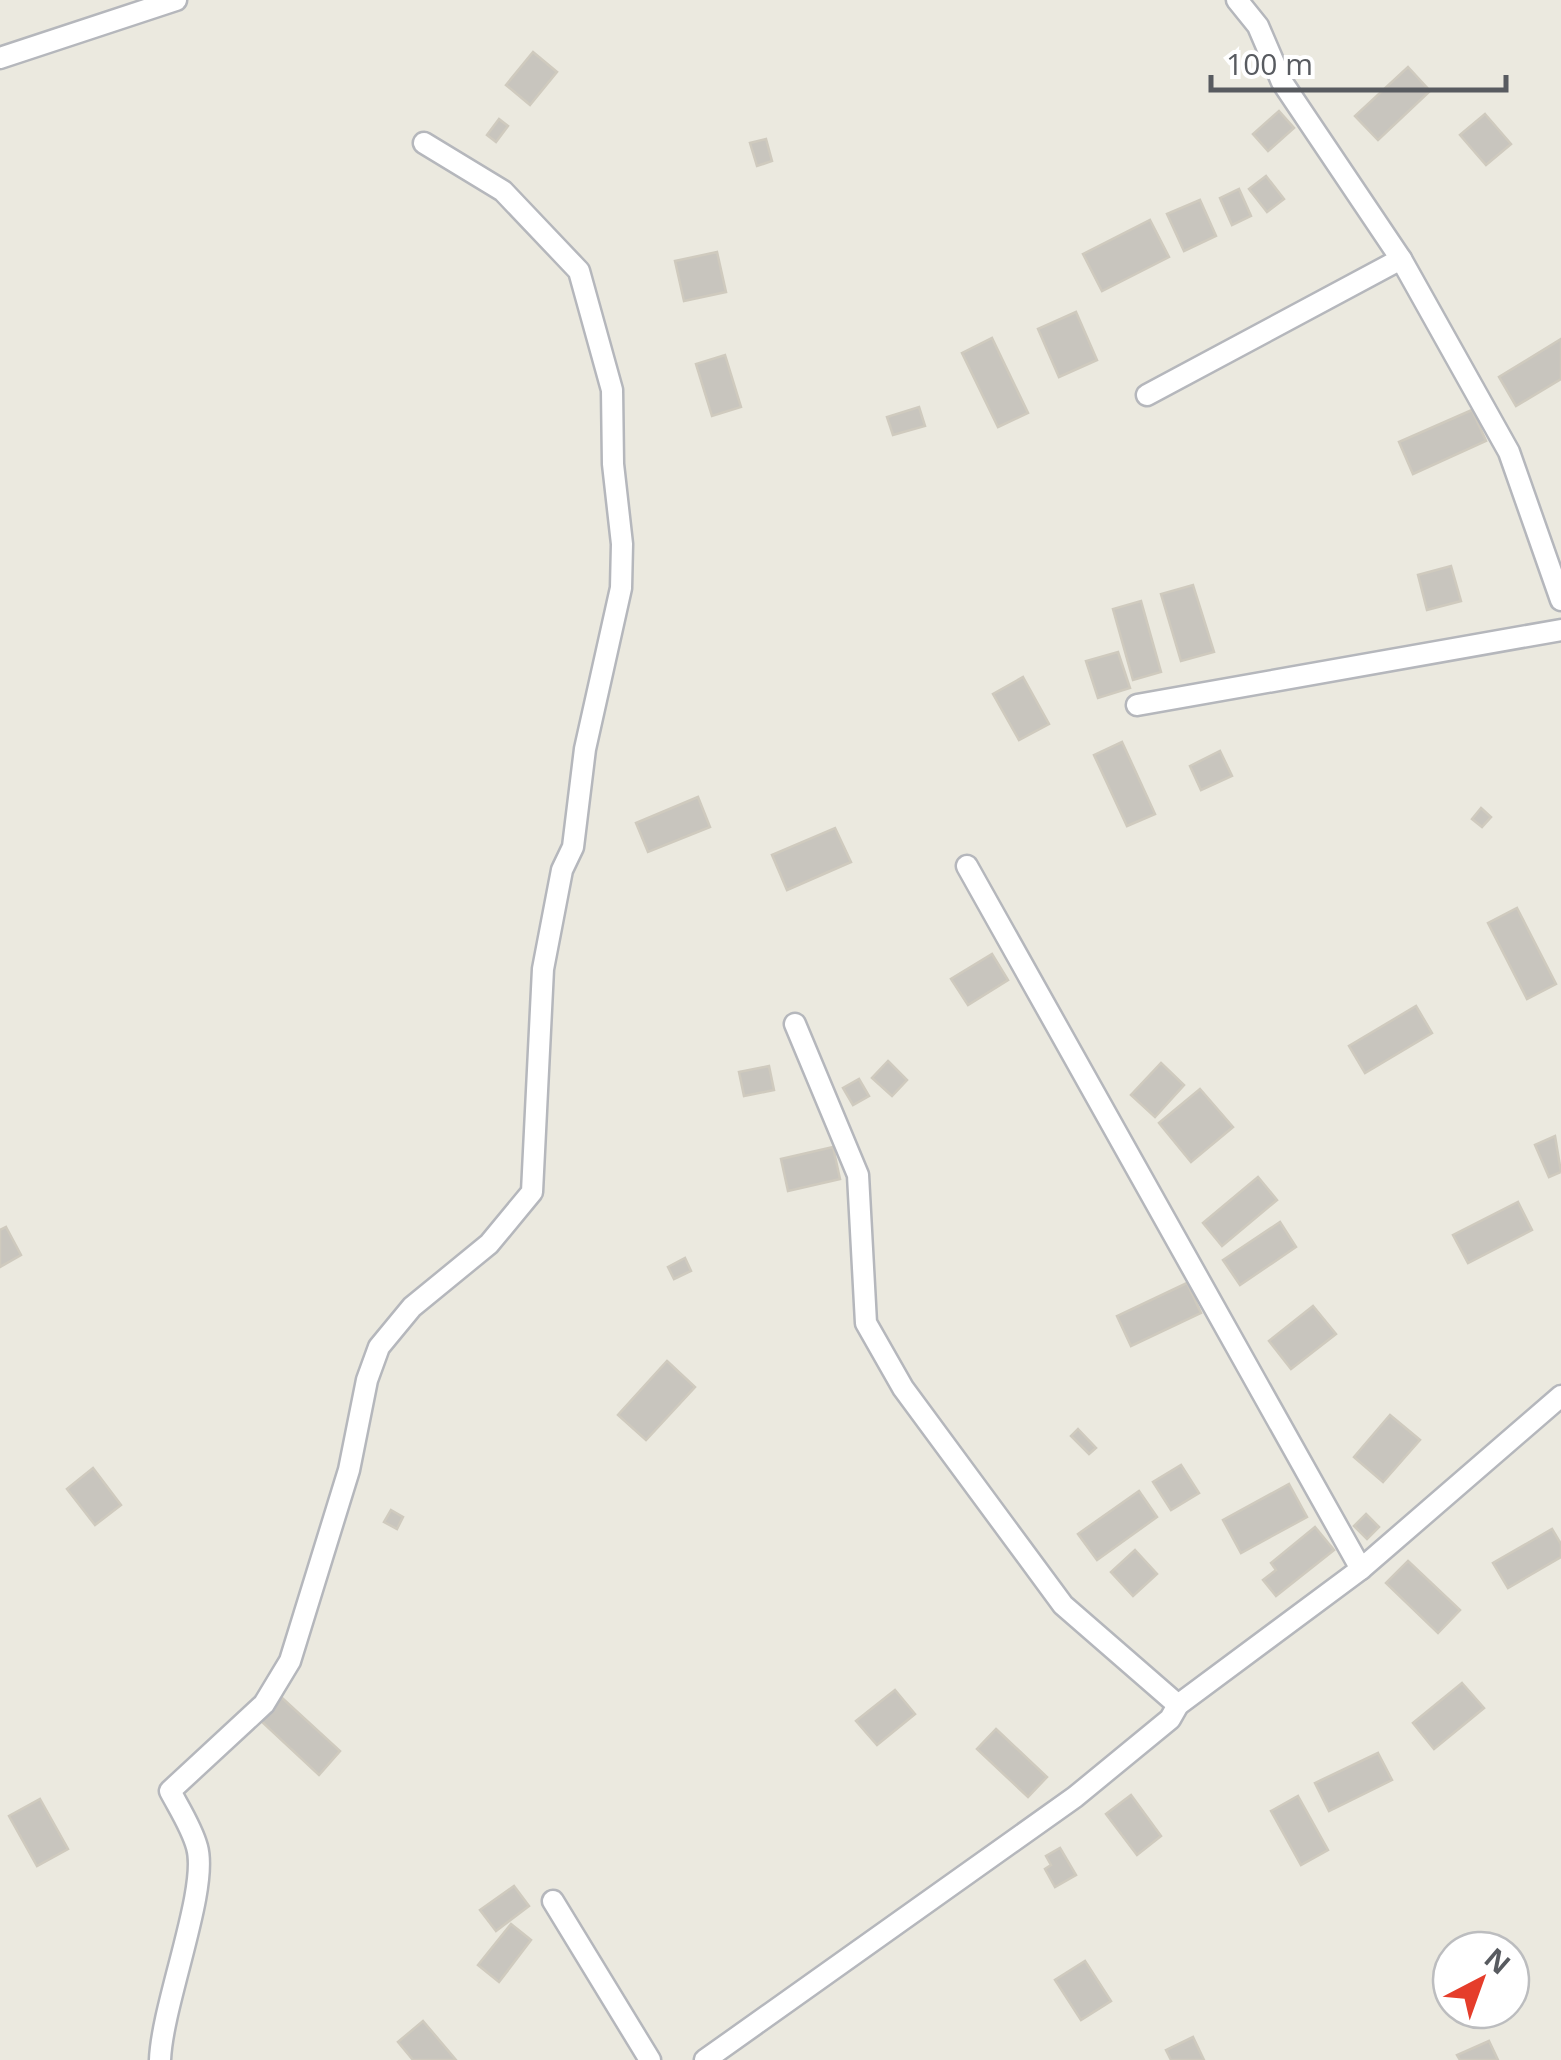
<svg xmlns="http://www.w3.org/2000/svg" width="1561" height="2060" font-family="'Open Sans',sans-serif">
  <style>
    .building { fill: #c8c5be; stroke: #cfcabe; stroke-width: 2.5 }
    .lines { fill: none; stroke-linecap: round; stroke-linejoin: round }
    .minor-casing { stroke: #b5b7bc; stroke-width: 25 }
    .minor { stroke: #fff; stroke-width: 20 }
  </style>
  <rect width="100%" height="100%" fill="#ebe9df"/>
  <g class="building">
    <path d="M 533,52 L 557,72 L 530,105 L 506,85 Z"/>
    <path d="M 1408,67 L 1430,91 L 1378,140 L 1355,116 Z"/>
    <path d="M 1279,111 L 1294,128 L 1268,151 L 1253,134 Z"/>
    <path d="M 1485,114 L 1511,144 L 1486,165 L 1460,135 Z"/>
    <path d="M 499,119 L 508,126 L 496,142 L 487,135 Z"/>
    <path d="M 766,139 L 772,161 L 757,166 L 750,143 Z"/>
    <path d="M 1266,176 L 1284,199 L 1267,212 L 1249,189 Z"/>
    <path d="M 1239,189 L 1251,216 L 1232,225 L 1220,198 Z"/>
    <path d="M 1200,200 L 1216,236 L 1184,251 L 1167,214 Z"/>
    <path d="M 1150,220 L 1169,257 L 1102,291 L 1083,254 Z"/>
    <path d="M 717,252 L 726,292 L 684,301 L 675,261 Z"/>
    <path d="M 1076,312 L 1097,360 L 1059,377 L 1038,329 Z"/>
    <path d="M 992,338 L 1028,413 L 998,427 L 962,353 Z"/>
    <path d="M 1561,339 L 1561,379 L 1516,406 L 1499,377 Z"/>
    <path d="M 725,355 L 741,407 L 712,416 L 696,364 Z"/>
    <path d="M 919,407 L 925,426 L 893,435 L 887,417 Z"/>
    <path d="M 1472,410 L 1486,441 L 1413,474 L 1399,442 Z"/>
    <path d="M 1451,566 L 1461,601 L 1427,610 L 1418,575 Z"/>
    <path d="M 1193,585 L 1214,652 L 1181,661 L 1161,594 Z"/>
    <path d="M 1141,601 L 1161,672 L 1133,680 L 1113,609 Z"/>
    <path d="M 1118,652 L 1130,688 L 1098,698 L 1086,661 Z"/>
    <path d="M 1023,677 L 1049,724 L 1019,740 L 993,694 Z"/>
    <path d="M 1122,742 L 1155,814 L 1127,826 L 1094,755 Z"/>
    <path d="M 1220,751 L 1232,776 L 1201,790 L 1190,766 Z"/>
    <path d="M 698,797 L 710,827 L 648,852 L 636,823 Z"/>
    <path d="M 1481,808 L 1491,817 L 1482,827 L 1472,819 Z"/>
    <path d="M 835,828 L 851,862 L 787,890 L 772,855 Z"/>
    <path d="M 1517,908 L 1556,984 L 1527,999 L 1488,923 Z"/>
    <path d="M 992,954 L 1008,980 L 968,1005 L 951,979 Z"/>
    <path d="M 1416,1006 L 1432,1033 L 1365,1073 L 1349,1046 Z"/>
    <path d="M 888,1061 L 907,1080 L 892,1096 L 872,1078 Z"/>
    <path d="M 1161,1063 L 1184,1085 L 1155,1117 L 1131,1095 Z"/>
    <path d="M 769,1066 L 774,1090 L 744,1096 L 739,1072 Z"/>
    <path d="M 859,1079 L 869,1096 L 853,1105 L 843,1088 Z"/>
    <path d="M 1200,1089 L 1233,1127 L 1191,1162 L 1159,1123 Z"/>
    <path d="M 1555,1136 L 1561,1172 L 1549,1177 L 1535,1145 Z"/>
    <path d="M 833,1147 L 840,1179 L 788,1191 L 781,1159 Z"/>
    <path d="M 1258,1177 L 1277,1200 L 1222,1246 L 1203,1223 Z"/>
    <path d="M 1518,1202 L 1532,1230 L 1468,1263 L 1453,1235 Z"/>
    <path d="M 1280,1222 L 1296,1247 L 1240,1285 L 1223,1260 Z"/>
    <path d="M 6,1227 L 21,1255 L 0,1267 L 0,1230 Z"/>
    <path d="M 685,1258 L 691,1271 L 674,1279 L 668,1267 Z"/>
    <path d="M 1187,1283 L 1201,1313 L 1131,1346 L 1117,1316 Z"/>
    <path d="M 1313,1306 L 1336,1334 L 1291,1369 L 1269,1341 Z"/>
    <path d="M 667,1361 L 695,1387 L 646,1440 L 618,1415 Z"/>
    <path d="M 1390,1415 L 1420,1440 L 1383,1482 L 1354,1457 Z"/>
    <path d="M 1078,1429 L 1096,1448 L 1089,1454 L 1071,1436 Z"/>
    <path d="M 1181,1465 L 1199,1493 L 1171,1510 L 1153,1482 Z"/>
    <path d="M 93,1468 L 121,1505 L 95,1525 L 67,1489 Z"/>
    <path d="M 1289,1484 L 1307,1517 L 1241,1553 L 1223,1520 Z"/>
    <path d="M 1139,1491 L 1157,1517 L 1097,1560 L 1078,1534 Z"/>
    <path d="M 391,1510 L 403,1517 L 397,1529 L 384,1522 Z"/>
    <path d="M 1366,1514 L 1379,1527 L 1367,1539 L 1354,1526 Z"/>
    <path d="M 1315,1527 L 1334,1550 L 1276,1596 L 1263,1580 L 1276,1570 L 1271,1563 Z"/>
    <path d="M 1552,1529 L 1561,1544 L 1561,1557 L 1508,1588 L 1493,1563 Z"/>
    <path d="M 1135,1550 L 1157,1574 L 1133,1596 L 1111,1572 Z"/>
    <path d="M 1408,1561 L 1460,1610 L 1438,1633 L 1386,1583 Z"/>
    <path d="M 1462,1683 L 1484,1708 L 1434,1749 L 1413,1723 Z"/>
    <path d="M 895,1690 L 915,1714 L 877,1745 L 856,1721 Z"/>
    <path d="M 281,1697 L 340,1751 L 319,1775 L 260,1720 Z"/>
    <path d="M 996,1729 L 1047,1777 L 1028,1797 L 977,1749 Z"/>
    <path d="M 1378,1753 L 1392,1780 L 1329,1811 L 1315,1783 Z"/>
    <path d="M 1131,1795 L 1161,1836 L 1137,1855 L 1106,1814 Z"/>
    <path d="M 1298,1796 L 1328,1850 L 1301,1865 L 1271,1811 Z"/>
    <path d="M 40,1799 L 68,1849 L 37,1866 L 9,1816 Z"/>
    <path d="M 1060,1848 L 1076,1875 L 1055,1887 L 1045,1869 L 1051,1865 L 1046,1856 Z"/>
    <path d="M 514,1886 L 529,1906 L 496,1931 L 480,1910 Z"/>
    <path d="M 511,1924 L 531,1940 L 499,1982 L 478,1965 Z"/>
    <path d="M 1085,1961 L 1111,2001 L 1081,2020 L 1055,1980 Z"/>
    <path d="M 423,2021 L 456,2060 L 413,2060 L 398,2042 Z"/>
    <path d="M 1193,2037 L 1204,2060 L 1171,2060 L 1166,2050 Z"/>
    <path d="M 1489,2041 L 1498,2060 L 1460,2060 L 1457,2055 Z"/>
  </g>
  <g class="lines">
    <defs>
      <g id="minor">
        <path d="M 1237,0 L 1258,26 L 1282,82 L 1401,259 L 1509,452 L 1561,600"/>
        <path d="M 0,58 L 176,0"/>
        <path d="M 1147,395 L 1401,259"/>
        <path d="M 1137,705 L 1561,630"/>
        <path d="M 967,866 L 1361,1569"/>
        <path d="M 795,1024 L 858,1175 L 866,1323 L 903,1388 L 1063,1605 L 1178,1705"/>
        <path d="M 553,1901 L 650,2060"/>
        <path d="M 160,2060 C 162,2004 209,1889 197,1847 C 192,1828 179,1808 170,1791 L 264,1704 L 290,1661 L 349,1470 L 367,1380 L 379,1347 L 412,1307 L 489,1244 L 532,1192 L 543,969 L 562,870 L 573,847 L 585,749 L 621,588 L 622,544 L 613,464 L 612,390 L 579,271 L 503,191 L 424,143"/>
        <path d="M 705,2060 L 1075,1797 L 1170,1719 L 1178,1705 L 1361,1569 L 1561,1396"/>
      </g>
    </defs>
    <use href="#minor" class="minor-casing"/>
    <use href="#minor" class="minor"/>
  </g>
  <g transform="translate(1481 1980) rotate(41)"><circle r="48" fill="#ffffff" stroke="#bcbdbf" stroke-width="2.5"/>
  <path d="M0-8L18 38L0 25L-18 38Z" fill="#e53d2b"/>
  <text y="-15" font-size="28" font-weight="bold" text-anchor="middle" fill="#585b60">N</text>
  </g>
  <path d="M1211 75v15h295v-15" fill="none" stroke="#585b60" stroke-width="5"/>
  <text x="1226" y="75" font-size="30" fill="#585b60" stroke="#ffffff" stroke-width="8" paint-order="stroke">100 m</text>
</svg>
